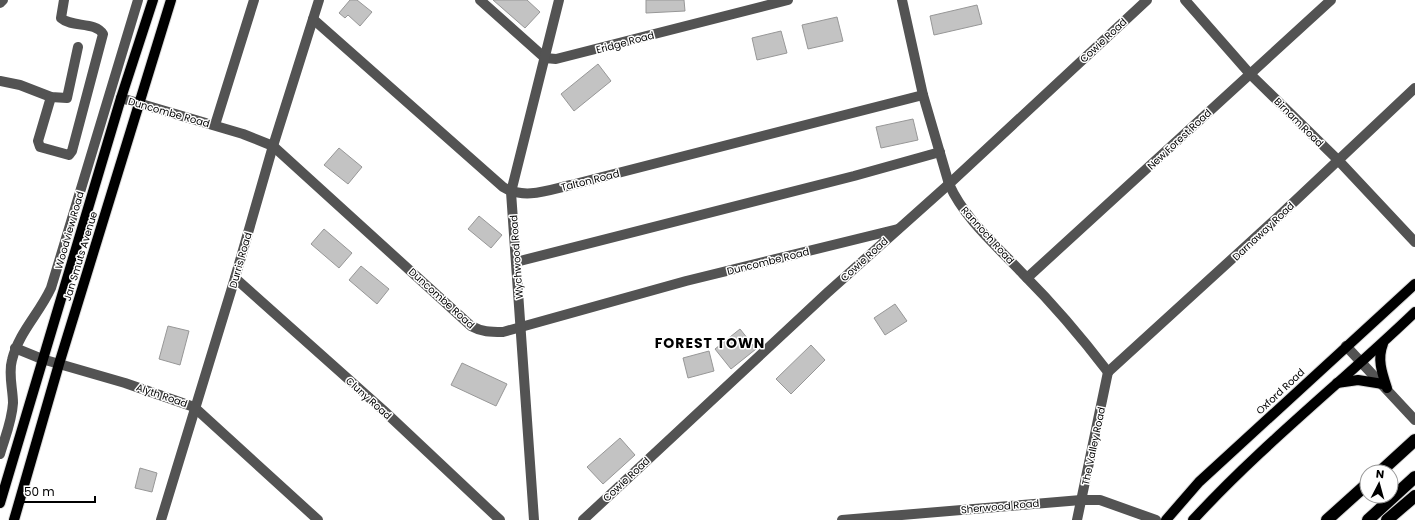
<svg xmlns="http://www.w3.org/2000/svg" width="1415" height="520" font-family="Poppins,sans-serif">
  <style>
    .building { fill: #c3c3c3; stroke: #979797 }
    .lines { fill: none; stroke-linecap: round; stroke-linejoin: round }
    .major-casing { stroke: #dbdbdb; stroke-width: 12 }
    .highway-casing { stroke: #dbdbdb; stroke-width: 14 }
    .minor { stroke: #535353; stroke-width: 10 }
    .major { stroke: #000; stroke-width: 10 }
    .highway { stroke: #000; stroke-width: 12 }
    .labels { text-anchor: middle; stroke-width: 3; stroke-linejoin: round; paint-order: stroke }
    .street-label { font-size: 10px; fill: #000; stroke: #fff }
    .district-label { font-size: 14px; font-weight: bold; letter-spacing: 1px; fill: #000; stroke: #fff }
  </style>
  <rect width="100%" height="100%" fill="#fff"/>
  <g class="building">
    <path d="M 350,0 L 357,0 L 372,12 L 360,26 L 348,15 L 345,18 L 339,13 Z"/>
    <path d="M 493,0 L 527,0 L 540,12 L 525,28 Z"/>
    <path d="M 646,0 L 684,0 L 685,11 L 646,13 Z"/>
    <path d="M 977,5 L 982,24 L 934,35 L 930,16 Z"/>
    <path d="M 837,17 L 843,41 L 808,49 L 802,25 Z"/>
    <path d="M 781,31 L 787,53 L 757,60 L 752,38 Z"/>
    <path d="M 598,64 L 611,81 L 574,111 L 561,94 Z"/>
    <path d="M 913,119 L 918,140 L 881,148 L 876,127 Z"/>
    <path d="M 339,148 L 362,167 L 348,184 L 324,165 Z"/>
    <path d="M 479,216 L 502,235 L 491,248 L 468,229 Z"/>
    <path d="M 324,229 L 352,253 L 339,268 L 311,244 Z"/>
    <path d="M 361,266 L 389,289 L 377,304 L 349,280 Z"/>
    <path d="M 895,304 L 907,321 L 885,335 L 874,318 Z"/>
    <path d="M 168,326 L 189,331 L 180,365 L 159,359 Z"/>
    <path d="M 740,329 L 756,349 L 731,369 L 715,349 Z"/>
    <path d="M 811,345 L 825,360 L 791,394 L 776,379 Z"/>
    <path d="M 709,351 L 714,371 L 688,378 L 683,358 Z"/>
    <path d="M 462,363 L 507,384 L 496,406 L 451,385 Z"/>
    <path d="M 620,438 L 635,455 L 603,484 L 587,467 Z"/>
    <path d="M 140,468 L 157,473 L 152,492 L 135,488 Z"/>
  </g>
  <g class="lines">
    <defs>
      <g id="major">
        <path d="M 1383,344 C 1377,359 1382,373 1387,388"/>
        <path d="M 1337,383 L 1358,380 L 1383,384"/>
        <path d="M 0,503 L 121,98 L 153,0"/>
        <path d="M 14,520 L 59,364 L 171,0"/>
        <path d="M 1166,520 L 1199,482 L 1415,284"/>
        <path d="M 1193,520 C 1262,445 1341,383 1415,312"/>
      </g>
      <g id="highway">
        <path d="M 1380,472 L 1415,440"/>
        <path d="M 1327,520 L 1367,484"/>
        <path d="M 1368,520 L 1415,477"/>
        <path d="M 1387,520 L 1415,496"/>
      </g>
    </defs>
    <use href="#major" class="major-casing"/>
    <use href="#highway" class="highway-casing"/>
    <g class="minor">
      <path d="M 480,0 L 545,58 L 556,59 L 788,0"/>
      <path d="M 902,0 L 923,95 L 949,184 C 965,220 998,247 1024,275 C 1054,305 1082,338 1108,372"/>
      <path d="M 1185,0 L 1250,74 L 1338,160 L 1415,242"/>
      <path d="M 0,3 L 3,0"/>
      <path d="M 313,19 L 503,187 C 524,200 549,190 571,185 L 923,95"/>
      <path d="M 0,81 L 20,85 L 51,97 L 67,98 L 78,47"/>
      <path d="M 51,97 L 38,141 L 40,147 L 69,155 L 72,151 L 103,34 C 95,21 72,28 61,18 L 64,0"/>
      <path d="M 121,98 L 243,134 L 273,146 L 471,326 C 482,332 490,332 503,332 L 686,281 L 898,229"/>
      <path d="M 215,125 L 254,0"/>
      <path d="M 516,262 L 854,176 L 940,152"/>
      <path d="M 235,278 L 383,410 L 500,520"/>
      <path d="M 1027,278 L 1331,0"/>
      <path d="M 1346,346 L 1415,420"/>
      <path d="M 15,348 L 42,359 L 125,383 L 194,407 L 318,520"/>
      <path d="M 1108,372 L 1279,216 L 1415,88"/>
      <path d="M 0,454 C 5,437 12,421 13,403 C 13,389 8,374 12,360 C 19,332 39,314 51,288 L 138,0"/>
      <path d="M 161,520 L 235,278 L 273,146 L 319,0"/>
      <path d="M 534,520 L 511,192 L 559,0"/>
      <path d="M 583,520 L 827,293 L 949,184 L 1147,0"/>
      <path d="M 842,520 L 1081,500 L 1100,500 L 1156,520"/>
      <path d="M 1077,520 L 1108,372"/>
    </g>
    <use href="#major" class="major"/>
    <use href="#highway" class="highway"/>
  </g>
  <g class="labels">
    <g class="street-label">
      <text transform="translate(1103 40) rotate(-43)" y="4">Cowie Road</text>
      <text transform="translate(625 42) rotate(-15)" y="4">Eridge Road</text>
      <text transform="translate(169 112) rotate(16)" y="4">Duncombe Road</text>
      <text transform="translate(1299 122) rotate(45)" y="4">Birnam Road</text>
      <text transform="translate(1179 139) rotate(-43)" y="4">New Forest Road</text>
      <text transform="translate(590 180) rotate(-14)" y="4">Talton Road</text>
      <text transform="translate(69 230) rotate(-74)" y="4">Woodview Road</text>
      <text transform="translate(1263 231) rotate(-43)" y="4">Darnaway Road</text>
      <text transform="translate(988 235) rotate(48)" y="4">Rannoch Road</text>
      <text transform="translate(80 256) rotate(-73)" y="4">Jan Smuts Avenue</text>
      <text transform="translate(516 257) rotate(-94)" y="4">Wychwood Road</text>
      <text transform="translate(864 259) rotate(-42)" y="4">Cowie Road</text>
      <text transform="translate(240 260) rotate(-74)" y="4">Durris Road</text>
      <text transform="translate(768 261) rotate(-14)" y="4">Duncombe Road</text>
      <text transform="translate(442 298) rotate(42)" y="4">Duncombe Road</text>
      <text transform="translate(1280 391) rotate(-43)" y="4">Oxford Road</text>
      <text transform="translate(162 395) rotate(19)" y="4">Alyth Road</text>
      <text transform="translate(369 398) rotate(42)" y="4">Cluny Road</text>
      <text transform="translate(1093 446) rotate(-78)" y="4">The Valley Road</text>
      <text transform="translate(626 479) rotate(-43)" y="4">Cowie Road</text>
      <text transform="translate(1000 506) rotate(-5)" y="4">Sherwood Road</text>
    </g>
    <g class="district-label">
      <text x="710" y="348">FOREST TOWN</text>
    </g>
  </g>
  <g transform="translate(1379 484) rotate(6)"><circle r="19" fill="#ffffff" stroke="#999999"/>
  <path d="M0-3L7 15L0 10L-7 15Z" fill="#000000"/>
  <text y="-6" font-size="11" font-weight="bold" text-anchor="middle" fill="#000000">N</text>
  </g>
  <path d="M18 496v6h77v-6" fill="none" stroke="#000000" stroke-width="2"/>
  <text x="24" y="496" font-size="12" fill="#000000" stroke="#ffffff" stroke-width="3" paint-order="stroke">50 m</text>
</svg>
